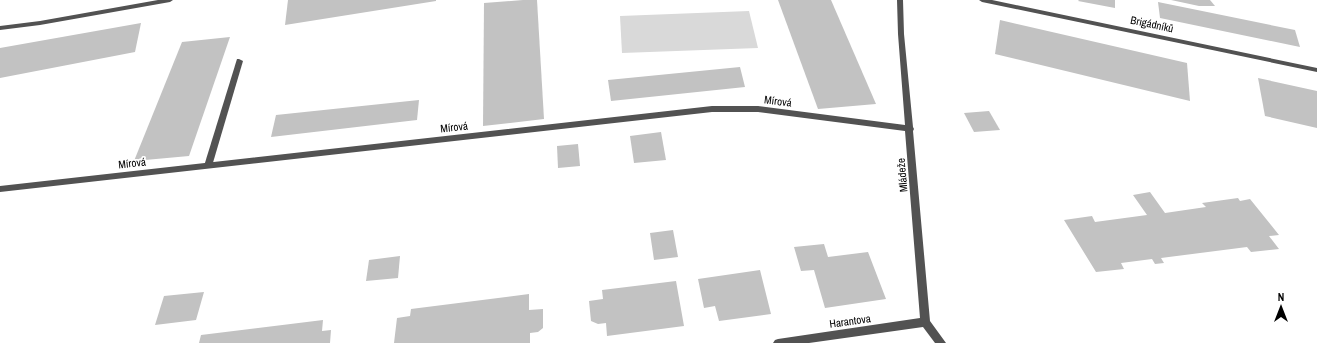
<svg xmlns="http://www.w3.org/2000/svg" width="1317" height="343" font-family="'Archivo Narrow',sans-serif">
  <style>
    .green { fill: #d9d9d9 }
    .building { fill: #c2c2c2 }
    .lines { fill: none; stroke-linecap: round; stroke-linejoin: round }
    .service { fill: #525252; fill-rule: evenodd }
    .minor { fill: #525252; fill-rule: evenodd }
    .labels { text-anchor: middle; stroke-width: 3.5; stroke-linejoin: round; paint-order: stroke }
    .street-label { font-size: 11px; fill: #000; stroke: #fff }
  </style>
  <rect width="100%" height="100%" fill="#fff"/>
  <path class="green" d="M 749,11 L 758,48 L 622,53 L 620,16 Z"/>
  <g class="building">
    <path d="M 288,0 L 436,0 L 436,1 L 285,25 Z"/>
    <path d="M 523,0 L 537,0 L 544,119 L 483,126 L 484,3 Z"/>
    <path d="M 778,0 L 831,0 L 876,104 L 818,109 Z"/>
    <path d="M 1079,0 L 1115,0 L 1115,8 L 1078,1 Z"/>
    <path d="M 1171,0 L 1210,0 L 1215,6 L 1199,6 Z"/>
    <path d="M 1158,2 L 1295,30 L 1300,47 L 1160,18 Z"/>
    <path d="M 1000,20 L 1187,63 L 1190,101 L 995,54 Z"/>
    <path d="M 141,23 L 135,52 L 0,78 L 0,48 Z"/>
    <path d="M 230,37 L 189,156 L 134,161 L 182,42 Z"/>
    <path d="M 740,67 L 745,87 L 611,101 L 608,80 Z"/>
    <path d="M 1258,78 L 1317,91 L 1317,128 L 1265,116 Z"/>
    <path d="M 419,100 L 417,120 L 271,137 L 276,115 Z"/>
    <path d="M 989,111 L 1000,130 L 974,132 L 964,113 Z"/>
    <path d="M 661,132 L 666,160 L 634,163 L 630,136 Z"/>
    <path d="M 578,144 L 580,166 L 558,168 L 557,146 Z"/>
    <path d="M 1150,192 L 1165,213 L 1206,207 L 1202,203 L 1238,198 L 1240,201 L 1250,199 L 1279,235 L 1269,236 L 1279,249 L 1251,252 L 1247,247 L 1161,258 L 1164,263 L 1155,264 L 1152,259 L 1121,263 L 1124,269 L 1096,272 L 1064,220 L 1092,216 L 1095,222 L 1147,215 L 1133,195 Z"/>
    <path d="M 673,230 L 678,257 L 654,260 L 650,233 Z"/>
    <path d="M 824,244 L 828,257 L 868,252 L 886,299 L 825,308 L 814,270 L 801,271 L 794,247 Z"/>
    <path d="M 400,256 L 398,278 L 366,281 L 369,260 Z"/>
    <path d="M 760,270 L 771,314 L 719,321 L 715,306 L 704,308 L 698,279 Z"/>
    <path d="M 676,281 L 684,326 L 607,336 L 606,323 L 598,324 L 591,321 L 589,301 L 603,299 L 602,290 Z"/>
    <path d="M 204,292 L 196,320 L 155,325 L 164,296 Z"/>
    <path d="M 529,294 L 529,310 L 543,309 L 543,328 L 538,332 L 530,333 L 530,343 L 394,343 L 397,318 L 410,316 L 411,309 Z"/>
    <path d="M 323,320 L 322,331 L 331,330 L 330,343 L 199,343 L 201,335 Z"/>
  </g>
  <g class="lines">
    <path class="service" d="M 237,59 L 239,59 L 243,61 L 212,166 L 211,168 L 205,168 L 204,166 Z"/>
    <g class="minor">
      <path d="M 158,0 L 173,0 L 170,2 L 40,25 L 0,30 L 0,26 L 40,21 Z"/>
      <path d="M 897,0 L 903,0 L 904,34 L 913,127 L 914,129 L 913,131 L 930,321 L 946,343 L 935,343 L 923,327 L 809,343 L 773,343 L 775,340 L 778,339 L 920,318 L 905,131 L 758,112 L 712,112 L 0,192 L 0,186 L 712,106 L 758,106 L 905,125 L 898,34 Z"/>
      <path d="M 979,0 L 992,0 L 1317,68 L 1317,72 L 982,2 Z"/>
    </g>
  </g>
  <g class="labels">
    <g class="street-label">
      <text transform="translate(1152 24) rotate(12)" y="4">Brigádníků</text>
      <text transform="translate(778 101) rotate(7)" y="4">Mírová</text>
      <text transform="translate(454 127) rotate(-6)" y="4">Mírová</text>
      <text transform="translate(132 163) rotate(-6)" y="4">Mírová</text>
      <text transform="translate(902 175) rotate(-95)" y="4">Mládeže</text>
      <text transform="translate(850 321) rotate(-8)" y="4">Harantova</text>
    </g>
  </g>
  <g transform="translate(1281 307)" stroke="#ffffff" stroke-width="3" paint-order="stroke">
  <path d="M0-3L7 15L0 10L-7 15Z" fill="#000000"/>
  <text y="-6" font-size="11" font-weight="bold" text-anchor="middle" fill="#000000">N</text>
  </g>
</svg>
